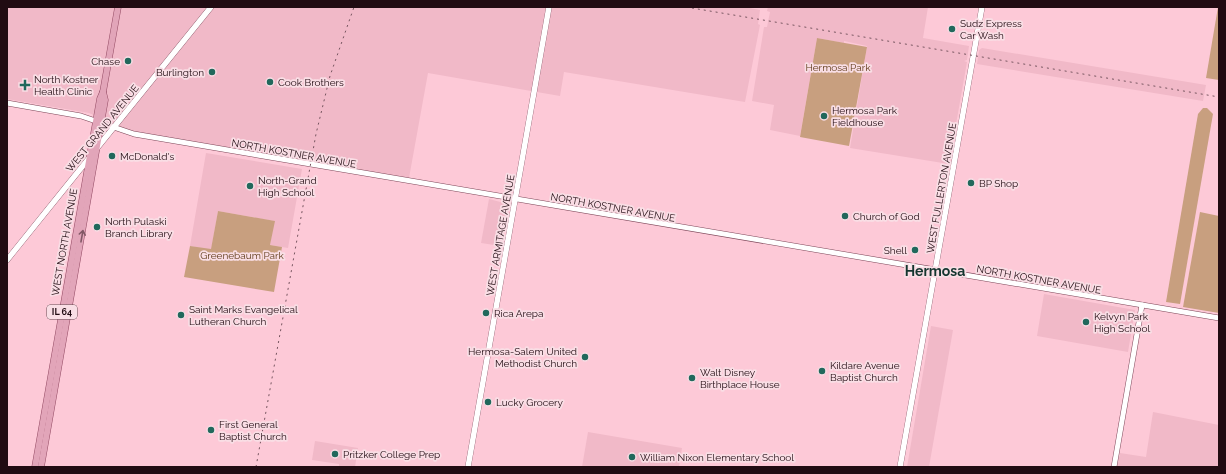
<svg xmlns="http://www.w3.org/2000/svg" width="1226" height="474" font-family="Raleway,sans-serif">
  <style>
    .built { fill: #f1b9c8 }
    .green { fill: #c89f7f }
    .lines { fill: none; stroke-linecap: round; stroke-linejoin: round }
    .tertiary-casing { stroke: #7d4658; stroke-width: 6 }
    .secondary-casing { stroke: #7d4658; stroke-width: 6 }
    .primary-casing { stroke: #914861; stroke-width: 7 }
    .tertiary { stroke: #fff; stroke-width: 5 }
    .secondary { stroke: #fff; stroke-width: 5.5 }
    .primary { stroke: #e2a5b9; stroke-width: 6 }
    .rail { stroke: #76555f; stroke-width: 1; stroke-dasharray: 2 4; stroke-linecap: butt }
    .oneway { stroke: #825866 }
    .poi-dot { fill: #21685c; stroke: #f9dee5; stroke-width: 1.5 }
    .labels { text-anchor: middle; stroke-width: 3.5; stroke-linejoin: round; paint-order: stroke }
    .shield { fill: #f9dee5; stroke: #624a51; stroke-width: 1 }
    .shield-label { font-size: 9px; font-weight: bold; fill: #210b12 }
    .poi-label { font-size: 10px; fill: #210b12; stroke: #f9dee5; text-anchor: start }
    .park-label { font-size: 10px; fill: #603b19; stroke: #f9dee5 }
    .street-label { font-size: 10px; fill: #210b12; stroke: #f9dee5 }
    .district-label { font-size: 14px; font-weight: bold; fill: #14352f; stroke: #f9dee5 }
  </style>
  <rect width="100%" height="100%" fill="#fdc9d7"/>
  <g class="built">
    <path d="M 7,7 L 744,7 L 760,10 L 758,24 L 760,25 L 745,102 L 564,72 L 560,96 L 428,73 L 409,178 L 319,163 L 319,160 L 303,158 L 303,160 L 135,133 L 89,113 L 7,99 Z"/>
    <path d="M 768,7 L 928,7 L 923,38 L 969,46 L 967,60 L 964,61 L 967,62 L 949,164 L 850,148 L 867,46 L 844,41 L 844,43 L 817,38 L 800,136 L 770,130 L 774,105 L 752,101 L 764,27 L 767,27 L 770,12 L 767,11 Z"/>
    <path d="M 982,48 L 1206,85 L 1203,101 L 977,64 L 979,50 Z"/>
    <path d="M 206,153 L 302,169 L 288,248 L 270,245 L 274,221 L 218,211 L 211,250 L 190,246 Z"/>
    <path d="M 489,199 L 508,204 L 501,246 L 481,243 Z"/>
    <path d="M 1044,294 L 1135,310 L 1128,352 L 1037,336 Z"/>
    <path d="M 931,326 L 953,330 L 929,467 L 907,467 Z"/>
    <path d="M 1153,412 L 1219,425 L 1219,467 L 1117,467 L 1120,453 L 1146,457 Z"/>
    <path d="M 588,432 L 682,448 L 679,467 L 582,467 Z"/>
    <path d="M 315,441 L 358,448 L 355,467 L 339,467 L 339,464 L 312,460 Z"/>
  </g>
  <g class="green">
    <path d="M 1218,7 L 1219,7 L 1219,80 L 1206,78 Z"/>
    <path d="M 817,38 L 867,47 L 849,146 L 800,137 Z"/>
    <path d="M 1203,108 L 1207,108 L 1213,114 L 1180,304 L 1166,302 L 1198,114 Z"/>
    <path d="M 218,211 L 275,221 L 270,245 L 282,247 L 274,292 L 184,277 L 190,246 L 211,249 Z"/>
    <path d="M 1200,212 L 1219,216 L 1219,313 L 1183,307 Z"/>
  </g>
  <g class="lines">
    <defs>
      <g id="tertiary">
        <path d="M 7,103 L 81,116 L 134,134 L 1219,318"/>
        <path d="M 1114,467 L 1142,305"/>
      </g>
      <g id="secondary">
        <path d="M 97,148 L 211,7"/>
        <path d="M 7,260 L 90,157"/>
        <path d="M 468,467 L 549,7"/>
        <path d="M 900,467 L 982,7"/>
      </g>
      <g id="primary">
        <path d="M 35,467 L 100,99 L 103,92 L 118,7"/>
        <path d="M 41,467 L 105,100 L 103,92"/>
      </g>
    </defs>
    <use href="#tertiary" class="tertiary-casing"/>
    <use href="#secondary" class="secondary-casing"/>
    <use href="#primary" class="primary-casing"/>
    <use href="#tertiary" class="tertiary"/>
    <use href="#secondary" class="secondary"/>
    <use href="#primary" class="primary"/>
    <g class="rail">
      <path d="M 686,7 L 1219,97"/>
      <path d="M 256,467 L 316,134 L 330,76 L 354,7"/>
    </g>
  </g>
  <defs><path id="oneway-shaft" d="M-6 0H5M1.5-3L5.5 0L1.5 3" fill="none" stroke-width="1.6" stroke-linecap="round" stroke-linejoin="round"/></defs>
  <use class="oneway" href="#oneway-shaft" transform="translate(82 236) rotate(-80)"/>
  <g class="poi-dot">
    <circle cx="952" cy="29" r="4"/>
    <circle cx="128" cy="61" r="4"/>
    <circle cx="212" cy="72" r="4"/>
    <circle cx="270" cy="82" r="4"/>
    <path d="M23 79h4v4h4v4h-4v4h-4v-4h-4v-4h4z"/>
    <circle cx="824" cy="116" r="4"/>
    <circle cx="112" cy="156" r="4"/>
    <circle cx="971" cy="183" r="4"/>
    <circle cx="250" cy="186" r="4"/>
    <circle cx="845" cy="216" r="4"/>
    <circle cx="97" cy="227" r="4"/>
    <circle cx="915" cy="250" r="4"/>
    <circle cx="486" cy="313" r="4"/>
    <circle cx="181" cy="315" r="4"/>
    <circle cx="1086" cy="322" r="4"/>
    <circle cx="585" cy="357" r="4"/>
    <circle cx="822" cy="371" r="4"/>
    <circle cx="692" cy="378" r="4"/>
    <circle cx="488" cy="402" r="4"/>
    <circle cx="211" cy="430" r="4"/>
    <circle cx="335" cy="454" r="4"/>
    <circle cx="632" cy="457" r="4"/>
  </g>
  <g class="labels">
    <rect class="shield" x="47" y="305" width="30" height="14" rx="3"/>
    <g class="shield-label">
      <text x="62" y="315">IL 64</text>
    </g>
    <g class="poi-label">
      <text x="960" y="27">Sudz Express<tspan x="960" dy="12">Car Wash</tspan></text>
      <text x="120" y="65" text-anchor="end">Chase</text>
      <text x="204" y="76" text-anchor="end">Burlington</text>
      <text x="34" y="83">North Kostner<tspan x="34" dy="12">Health Clinic</tspan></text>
      <text x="278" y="86">Cook Brothers</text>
      <text x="832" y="114">Hermosa Park<tspan x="832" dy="12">Fieldhouse</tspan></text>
      <text x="120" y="160">McDonald's</text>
      <text x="258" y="184">North-Grand<tspan x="258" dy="12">High School</tspan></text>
      <text x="979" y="187">BP Shop</text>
      <text x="853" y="220">Church of God</text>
      <text x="105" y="225">North Pulaski<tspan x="105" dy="12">Branch Library</tspan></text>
      <text x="907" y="254" text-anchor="end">Shell</text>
      <text x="189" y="313">Saint Marks Evangelical<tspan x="189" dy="12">Lutheran Church</tspan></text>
      <text x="494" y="317">Rica Arepa</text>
      <text x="1094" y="320">Kelvyn Park<tspan x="1094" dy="12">High School</tspan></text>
      <text x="577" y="355" text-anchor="end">Hermosa-Salem United<tspan x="577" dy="12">Methodist Church</tspan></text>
      <text x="830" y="369">Kildare Avenue<tspan x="830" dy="12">Baptist Church</tspan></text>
      <text x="700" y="376">Walt Disney<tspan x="700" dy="12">Birthplace House</tspan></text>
      <text x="496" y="406">Lucky Grocery</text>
      <text x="219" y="428">First General<tspan x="219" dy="12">Baptist Church</tspan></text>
      <text x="343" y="458">Pritzker College Prep</text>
      <text x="640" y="461">William Nixon Elementary School</text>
    </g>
    <g class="park-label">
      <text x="838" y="71">Hermosa Park</text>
      <text x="242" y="259">Greenebaum Park</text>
    </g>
    <g class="street-label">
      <text transform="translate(102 128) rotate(-51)" y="4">WEST GRAND AVENUE</text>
      <text transform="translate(294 153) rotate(10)" y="4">NORTH KOSTNER AVENUE</text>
      <text transform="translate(941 188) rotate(-80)" y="4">WEST FULLERTON AVENUE</text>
      <text transform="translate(613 207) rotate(10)" y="4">NORTH KOSTNER AVENUE</text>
      <text transform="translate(500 235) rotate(-80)" y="4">WEST ARMITAGE AVENUE</text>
      <text transform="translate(64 242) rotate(-80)" y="4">WEST NORTH AVENUE</text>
      <text transform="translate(1039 279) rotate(10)" y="4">NORTH KOSTNER AVENUE</text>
    </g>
    <g class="district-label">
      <text x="935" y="276">Hermosa</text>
    </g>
  </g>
  <rect width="1226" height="474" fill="none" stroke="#210b12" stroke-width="16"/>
</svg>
